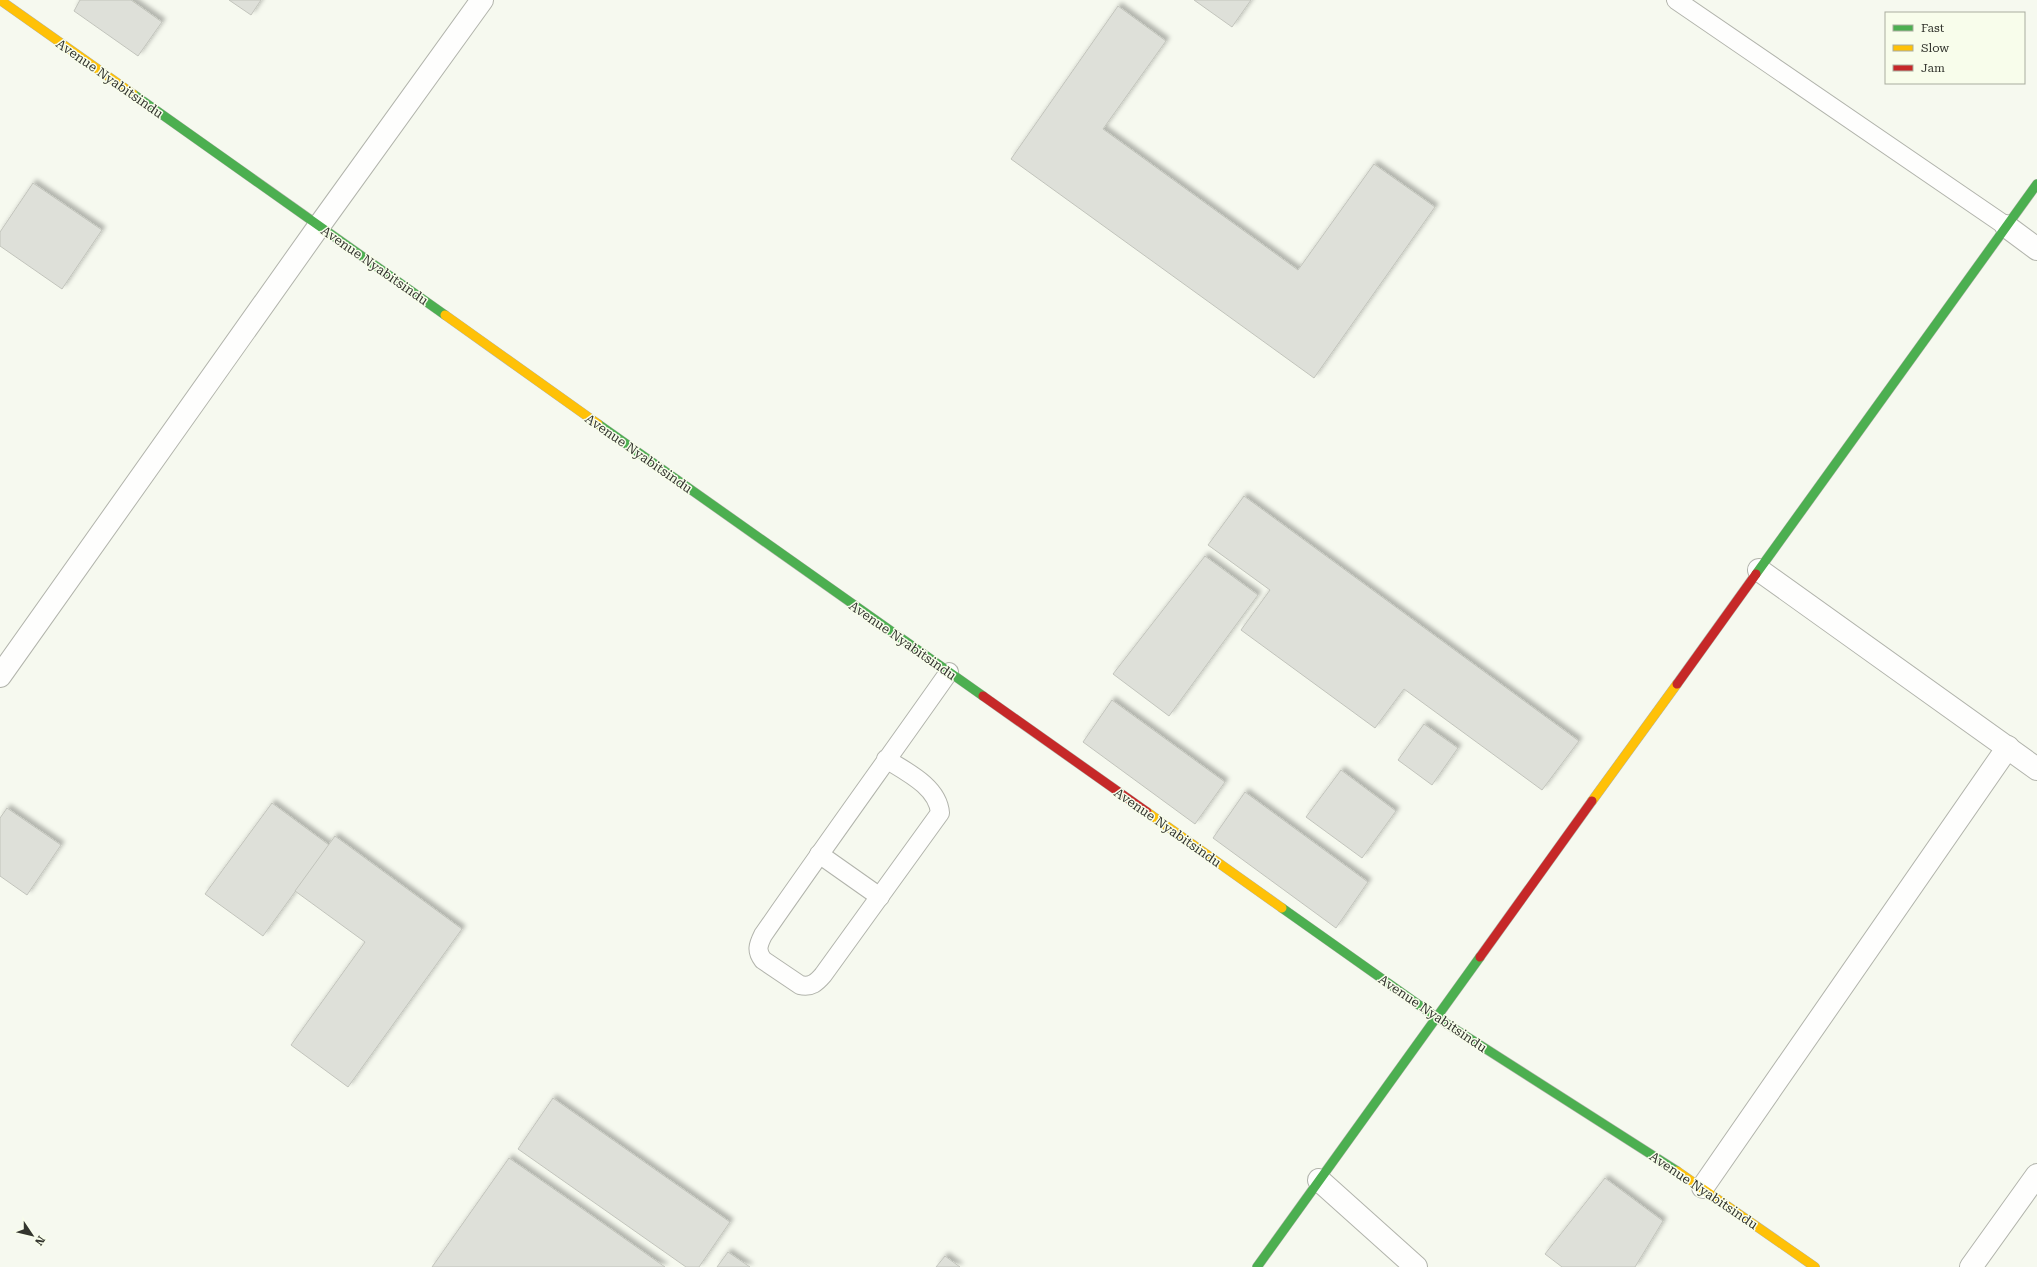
<svg xmlns="http://www.w3.org/2000/svg" width="2037" height="1267" font-family="'Roboto Serif',serif">
  <style>
    .building { fill: #dee0d9; stroke: #c2c4bc; filter: url(#shadow) }
    .lines { fill: none; stroke-linecap: round; stroke-linejoin: round }
    .lane-casing { stroke: #b2b4ac; stroke-width: 20 }
    .street-casing { stroke: #b2b4ac; stroke-width: 24 }
    .fast-casing { stroke: #b2b4ac; stroke-width: 10 }
    .slow-casing { stroke: #b2b4ac; stroke-width: 10 }
    .jam-casing { stroke: #b2b4ac; stroke-width: 10 }
    .lane { stroke: #fefefd; stroke-width: 18 }
    .street { stroke: #fefefd; stroke-width: 22 }
    .fast { stroke: #4caf50; stroke-width: 9 }
    .slow { stroke: #ffc107; stroke-width: 9 }
    .jam { stroke: #c62828; stroke-width: 9 }
    .labels { text-anchor: middle; stroke-width: 3; stroke-linejoin: round; paint-order: stroke }
    .street-label { font-size: 13px; fill: #33352e; stroke: #f8fdeb }
  </style>
  <defs>
    <filter id="shadow"><feDropShadow dx="3.5" dy="-3.5" stdDeviation="2" flood-color="#0004"/></filter>
  </defs>
  <rect width="100%" height="100%" fill="#f6f9ef"/>
  <g class="building">
    <path d="M 80,0 L 131,0 L 162,22 L 138,56 L 74,11 Z"/>
    <path d="M 229,0 L 261,0 L 251,15 Z"/>
    <path d="M 1194,0 L 1251,0 L 1232,27 Z"/>
    <path d="M 1118,6 L 1166,41 L 1103,129 L 1298,270 L 1374,164 L 1435,207 L 1314,378 L 1011,159 Z"/>
    <path d="M 33,183 L 102,230 L 62,289 L 0,246 L 0,232 Z"/>
    <path d="M 1244,496 L 1579,741 L 1542,790 L 1404,689 L 1375,728 L 1241,630 L 1270,590 L 1208,545 Z"/>
    <path d="M 1205,556 L 1258,595 L 1169,716 L 1113,674 Z"/>
    <path d="M 1112,700 L 1225,782 L 1195,824 L 1083,742 Z"/>
    <path d="M 1424,724 L 1458,748 L 1432,785 L 1398,760 Z"/>
    <path d="M 1341,770 L 1396,811 L 1362,858 L 1306,817 Z"/>
    <path d="M 1245,792 L 1368,882 L 1336,928 L 1213,838 Z"/>
    <path d="M 272,803 L 329,845 L 263,936 L 205,894 Z"/>
    <path d="M 7,808 L 61,845 L 27,895 L 0,876 L 0,818 Z"/>
    <path d="M 335,836 L 462,929 L 348,1087 L 291,1045 L 365,942 L 295,891 Z"/>
    <path d="M 553,1098 L 730,1222 L 699,1267 L 686,1267 L 518,1149 Z"/>
    <path d="M 509,1158 L 574,1203 L 665,1267 L 432,1267 Z"/>
    <path d="M 1605,1178 L 1663,1221 L 1635,1267 L 1562,1267 L 1545,1254 Z"/>
    <path d="M 728,1252 L 750,1267 L 717,1267 Z"/>
    <path d="M 945,1256 L 960,1267 L 936,1267 Z"/>
  </g>
  <g class="lines">
    <defs>
      <g id="lane">
        <path d="M 1676,0 L 2006,226"/>
        <path d="M 886,759 C 907,772 938,787 940,813 L 823,975 C 817,982 811,988 800,985 L 763,960 C 756,951 758,945 763,935 C 824,847 887,760 949,672"/>
        <path d="M 819,854 L 880,897"/>
      </g>
      <g id="street">
        <path d="M 2006,226 L 2037,249"/>
        <path d="M 1759,570 L 2037,769"/>
        <path d="M 0,676 L 319,226 L 482,0"/>
        <path d="M 1319,1180 L 1416,1267"/>
        <path d="M 1703,1187 L 2008,747"/>
        <path d="M 1971,1267 L 2037,1175"/>
      </g>
      <g id="fast">
        <path d="M 133,94 L 445,315"/>
        <path d="M 598,424 L 983,696"/>
        <path d="M 1756,574 L 2037,184"/>
        <path d="M 1282,908 L 1436,1017 L 1677,1171"/>
        <path d="M 1257,1267 L 1480,957"/>
      </g>
      <g id="slow">
        <path d="M 0,0 L 133,94"/>
        <path d="M 445,315 L 598,424"/>
        <path d="M 1592,801 L 1677,684"/>
        <path d="M 1147,812 L 1282,908"/>
        <path d="M 1677,1171 L 1815,1267"/>
      </g>
      <g id="jam">
        <path d="M 1677,684 L 1756,574"/>
        <path d="M 983,696 L 1147,812"/>
        <path d="M 1480,957 L 1592,801"/>
      </g>
    </defs>
    <use href="#lane" class="lane-casing"/>
    <use href="#street" class="street-casing"/>
    <use href="#fast" class="fast-casing"/>
    <use href="#slow" class="slow-casing"/>
    <use href="#jam" class="jam-casing"/>
    <use href="#lane" class="lane"/>
    <use href="#street" class="street"/>
    <use href="#fast" class="fast"/>
    <use href="#slow" class="slow"/>
    <use href="#jam" class="jam"/>
  </g>
  <g class="labels">
    <g class="street-label">
      <text transform="translate(110 78) rotate(35)" y="5">Avenue Nyabitsindu</text>
      <text transform="translate(375 265) rotate(35)" y="5">Avenue Nyabitsindu</text>
      <text transform="translate(639 453) rotate(35)" y="5">Avenue Nyabitsindu</text>
      <text transform="translate(903 640) rotate(35)" y="5">Avenue Nyabitsindu</text>
      <text transform="translate(1168 827) rotate(35)" y="5">Avenue Nyabitsindu</text>
      <text transform="translate(1433 1013) rotate(34)" y="5">Avenue Nyabitsindu</text>
      <text transform="translate(1704 1190) rotate(34)" y="5">Avenue Nyabitsindu</text>
    </g>
  </g>
  <rect x="1885" y="12" width="140" height="72" fill="#f8fdeb" stroke="#a9ad9f"/>
  <rect x="1893" y="25" width="20" height="6" fill="#4caf50" stroke="#a9ad9f"/>
  <text x="1921" y="32" font-size="12" fill="#33352e">Fast</text>
  <rect x="1893" y="45" width="20" height="6" fill="#ffc107" stroke="#a9ad9f"/>
  <text x="1921" y="52" font-size="12" fill="#33352e">Slow</text>
  <rect x="1893" y="65" width="20" height="6" fill="#c62828" stroke="#a9ad9f"/>
  <text x="1921" y="72" font-size="12" fill="#33352e">Jam</text>
  <g transform="translate(32 1235) rotate(125)" stroke="#f8fdeb" stroke-width="3" paint-order="stroke">
  <path d="M0-3L7 15L0 10L-7 15Z" fill="#33352e"/>
  <text y="-6" font-size="11" font-weight="bold" text-anchor="middle" fill="#33352e">N</text>
  </g>
</svg>
